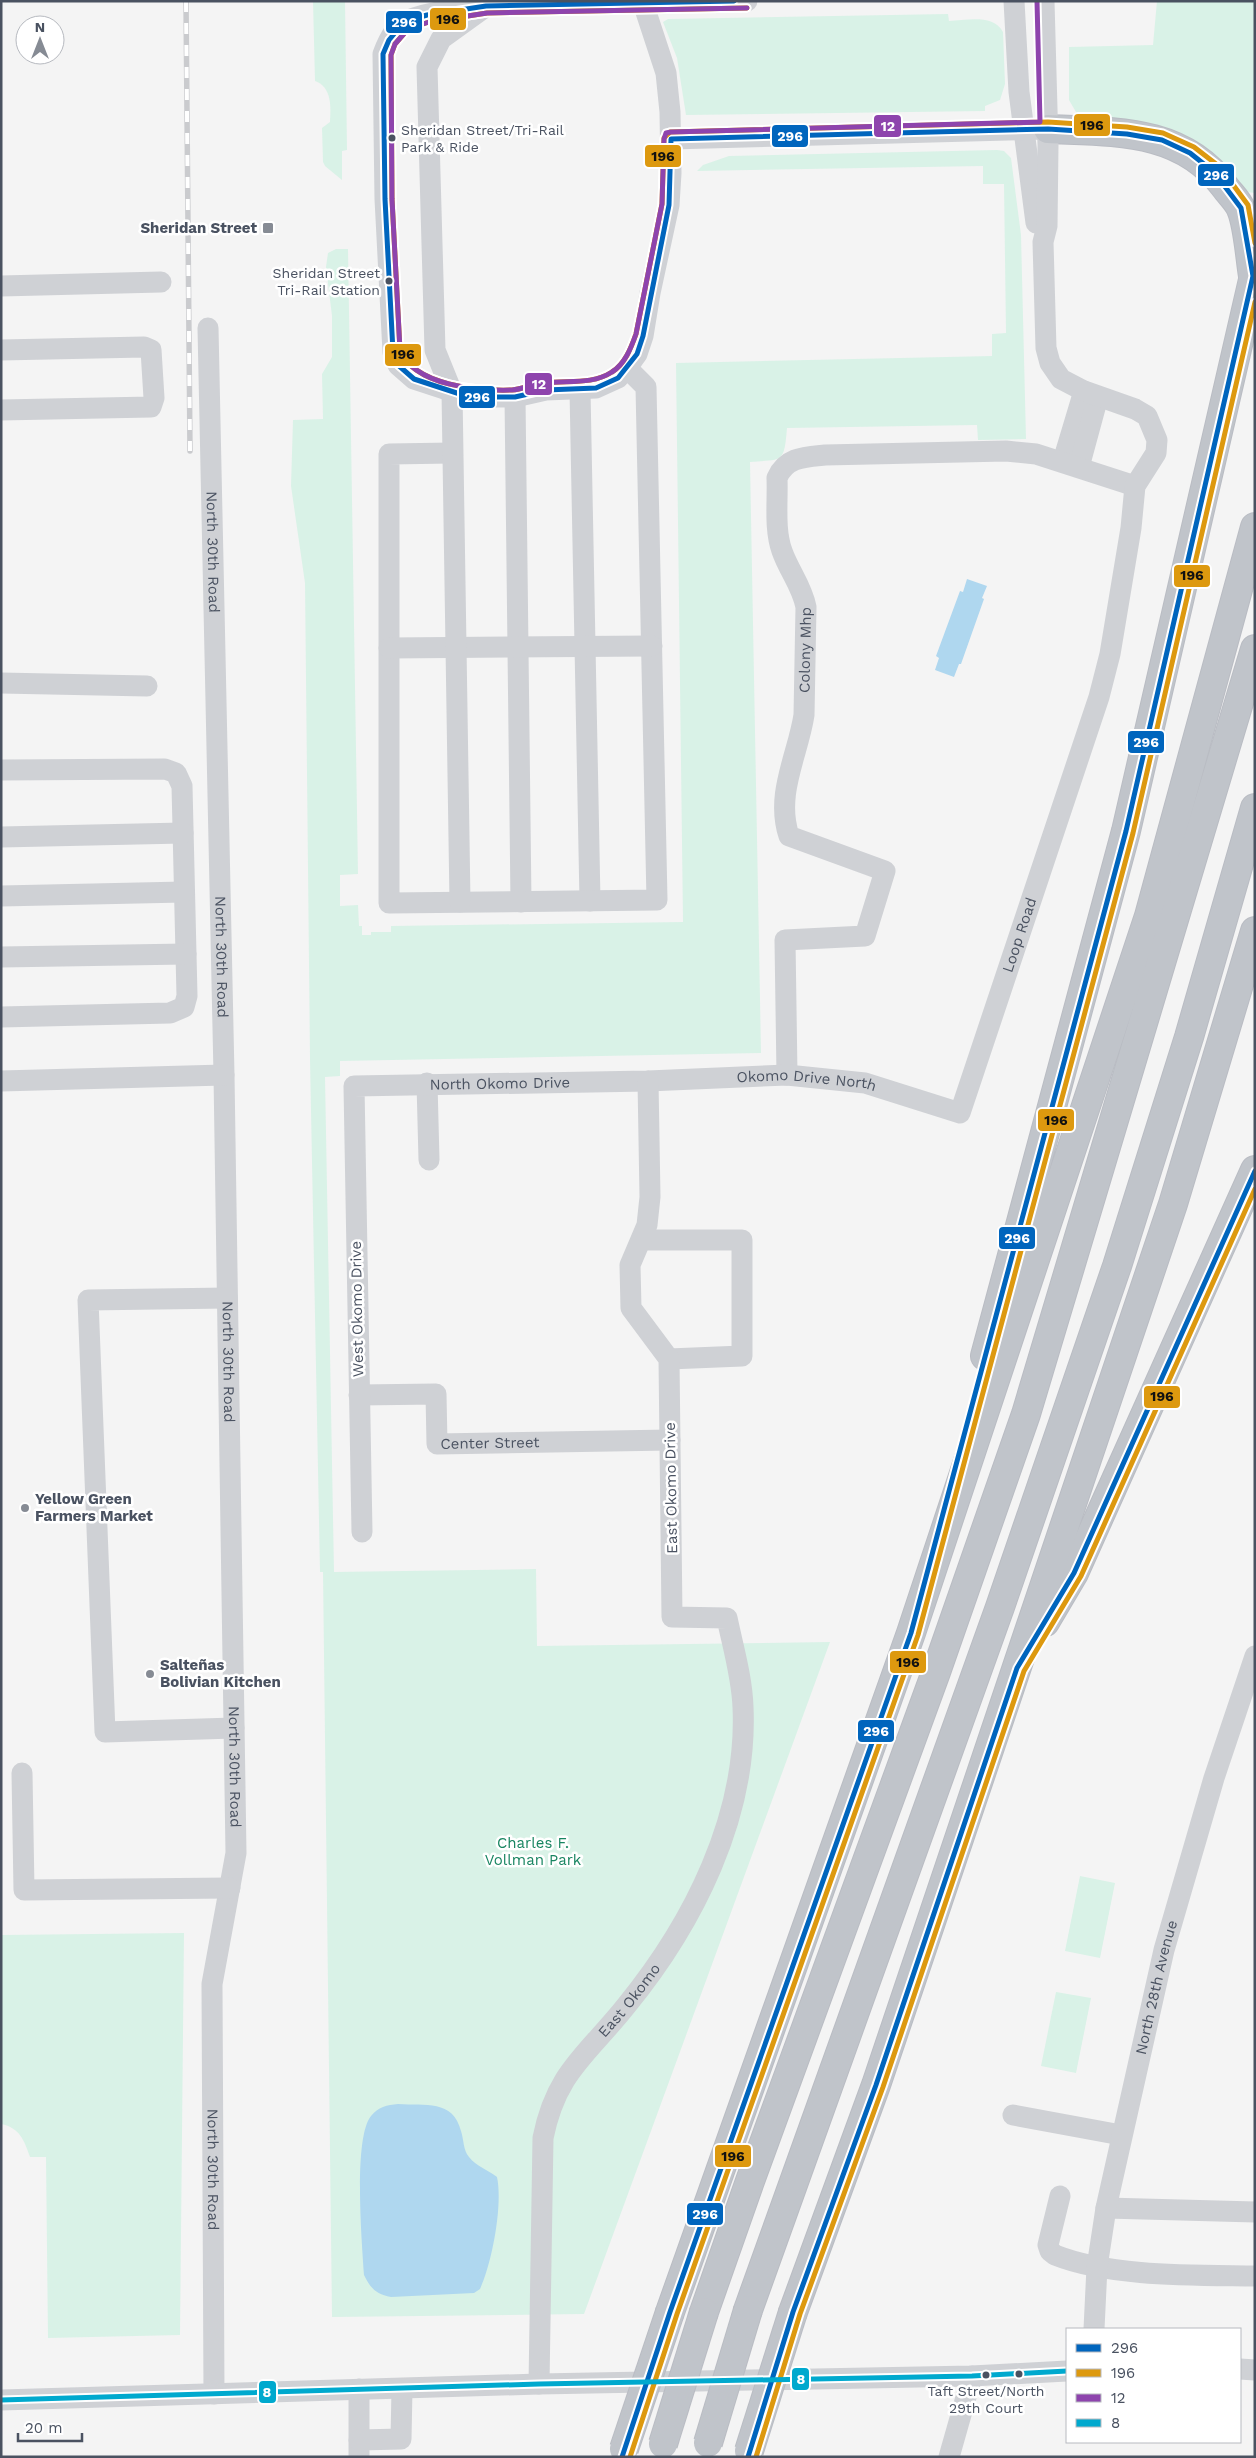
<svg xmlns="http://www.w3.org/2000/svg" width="1256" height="2458" font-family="'Work Sans',sans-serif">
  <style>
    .green { fill: #d9f2e7 }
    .water { fill: #afd7ef }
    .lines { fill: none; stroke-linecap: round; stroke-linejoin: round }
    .highway-casing { stroke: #b9bcc3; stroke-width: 30 }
    .minor { stroke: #cfd1d5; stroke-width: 21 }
    .highway { stroke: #c0c4ca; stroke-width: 28 }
    .rail-casing { stroke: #cacbce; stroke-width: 5.5 }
    .rail { stroke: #fff; stroke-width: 4; stroke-dasharray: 11; stroke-linecap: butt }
    .highway-bridge-casing { stroke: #b9bcc3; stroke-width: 30; stroke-linecap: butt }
    .highway-bridge { stroke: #c0c4ca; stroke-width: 28 }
    .bus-1-casing { stroke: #fff; stroke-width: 9 }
    .bus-2-casing { stroke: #fff; stroke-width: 9 }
    .bus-3-casing { stroke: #fff; stroke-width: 9 }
    .bus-4-casing { stroke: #fff; stroke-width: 9 }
    .bus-1 { stroke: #0065bd; stroke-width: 5 }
    .bus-2 { stroke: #dd990f; stroke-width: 5 }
    .bus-3 { stroke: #8e44ad; stroke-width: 5 }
    .bus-4 { stroke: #00a9ce; stroke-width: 5 }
    .bus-dot { fill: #4a5261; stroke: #fff; stroke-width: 2 }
    .poi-dot { fill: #868b94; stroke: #fff; stroke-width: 2 }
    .labels { text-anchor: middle; stroke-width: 5; stroke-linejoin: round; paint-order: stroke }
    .bus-label { font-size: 14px; fill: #4a5261; stroke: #fff; text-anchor: start }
    .poi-label { font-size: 15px; font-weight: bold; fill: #4a5261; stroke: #fff; text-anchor: start }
    .street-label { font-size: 15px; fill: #4a5261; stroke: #fff }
    .park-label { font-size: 15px; fill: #188561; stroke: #fff }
    .line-badge { stroke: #fff; stroke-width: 2 }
    .badge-label { font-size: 14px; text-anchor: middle; font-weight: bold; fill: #fff }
    .pale-badge-label { font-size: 14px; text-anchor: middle; font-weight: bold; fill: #111 }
  </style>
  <rect width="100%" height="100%" fill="#f4f4f4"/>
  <g class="green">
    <path d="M 313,1 L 345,1 L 347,150 L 342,151 L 342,180 L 325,166 L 323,162 L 322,128 L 330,122 C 331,107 332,87 315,81 Z"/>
    <path d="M 1157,1 L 1255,1 L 1255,193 L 1247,192 C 1200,122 1151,123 1075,119 L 1076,112 L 1069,100 L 1069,47 L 1153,45 Z"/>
    <path d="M 948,14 L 949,21 C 967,20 994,14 1003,32 L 1005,84 L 1000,100 L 985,106 L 985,111 L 686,115 L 677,58 L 663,22 L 668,19 Z"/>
    <path d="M 997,150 L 1004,151 L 1011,158 L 1021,235 L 1026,439 L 978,440 L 977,425 L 787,428 C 784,464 783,459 750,462 L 761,1053 L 340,1061 L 340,1076 L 325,1077 L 334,1572 L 536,1569 L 537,1646 L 830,1642 L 584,2314 L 332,2317 L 323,1572 L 320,1572 L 310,1059 L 305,583 L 291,486 L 293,420 L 323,419 L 322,374 L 332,357 L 332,316 L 326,267 L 328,253 L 336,249 L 348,249 L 358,874 L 340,875 L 340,906 L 358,905 L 359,926 L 362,926 L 362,935 L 371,935 L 371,932 L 391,932 L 391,926 L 683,922 L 676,363 L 992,356 L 992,334 L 1006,333 L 1004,184 L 983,184 L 983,166 L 697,171 L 703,165 L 729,156 Z"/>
    <path d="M 1080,1876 L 1115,1883 L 1100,1958 L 1065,1951 Z"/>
    <path d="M 184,1933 L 180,2335 L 48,2338 L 46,2157 L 30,2157 C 24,2140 20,2128 1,2124 L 1,1935 Z"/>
    <path d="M 1056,1992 L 1091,1998 L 1076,2073 L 1041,2066 Z"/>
  </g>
  <g class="water">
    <path d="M 967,579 L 987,586 L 982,598 L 984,599 L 961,664 L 959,664 L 954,677 L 935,670 L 939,658 L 936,656 L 960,591 L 963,592 Z"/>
    <path d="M 398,2104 C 425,2106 453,2099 461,2131 C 464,2140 463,2150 469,2157 C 476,2166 488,2170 497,2177 C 503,2205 492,2263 480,2289 L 474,2293 L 391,2297 C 376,2294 371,2289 364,2275 C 362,2244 353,2138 371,2116 C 378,2107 387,2105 398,2104 Z"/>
  </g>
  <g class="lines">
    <defs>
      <g id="highway">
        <path d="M 1048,129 C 1114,132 1182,128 1225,187 C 1230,194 1238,201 1241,209 C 1248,225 1250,258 1253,276"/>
        <path d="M 985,1356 L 1126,831 L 1255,271"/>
        <path d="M 1045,1622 L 1074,1573 L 1255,1170"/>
        <path d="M 748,2310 L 1000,1607 L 1117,1266 L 1189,1037 L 1255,808"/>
        <path d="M 670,2312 L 911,1633 L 1149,916 L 1255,527"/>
        <path d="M 704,2312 L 750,2181 L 936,1672 L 1026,1414 L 1255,649"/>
        <path d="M 793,2312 L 876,2085 L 1173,1204 L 1255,931"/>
      </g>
    </defs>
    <use href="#highway" class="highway-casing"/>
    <g class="minor">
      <path d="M 1014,1 L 1019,92 L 1036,223"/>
      <path d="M 643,3 L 666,73 L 670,112 L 671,173 L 669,205 L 650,293 L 643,336 L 637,354 L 627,368 L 618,378 L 596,388 L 546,390 L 515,397 L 469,397 L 414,379 L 398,365 L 393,352 L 385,199 L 383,54 C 387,43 395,26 406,21 C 446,4 513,6 557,5 C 620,4 683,2 747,1"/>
      <path d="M 671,139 L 1048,129"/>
      <path d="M 1,286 L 161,282"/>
      <path id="s1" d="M 208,328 L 224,1075 L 236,1853 L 212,1984 L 214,2394"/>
      <path d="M 1,350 L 144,347 L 151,350 L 154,398 L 151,407 L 1,410"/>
      <path d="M 580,390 L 590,901"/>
      <path d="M 515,397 L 521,902"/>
      <path d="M 452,453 L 389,454 L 389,903 L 657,900 L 646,387 L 627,368"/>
      <path d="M 1063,461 L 1084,391"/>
      <path d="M 1079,467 L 1098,397"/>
      <path d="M 389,648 L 652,646"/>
      <path d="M 1,683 L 147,686"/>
      <path d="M 1,770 L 165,769 L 176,773 L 182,786 L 187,996 L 184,1007 L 170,1013 L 1,1017"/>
      <path d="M 1,837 L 183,833"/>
      <path d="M 1,896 L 184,892"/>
      <path d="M 460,902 L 452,392 L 435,350 L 427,67 L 441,39 L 484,8"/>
      <path d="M 1,957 L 186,954"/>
      <path id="s2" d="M 787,1075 L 785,940 L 865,936 L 885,871 L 789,836 C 775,794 798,755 804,715 L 806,607 C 802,586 789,571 782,551 C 774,529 778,501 777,478 C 786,457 805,457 825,455 L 1006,451 L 1036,454 L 1135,486"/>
      <path d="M 1,1081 L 224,1075"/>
      <path d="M 427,1083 L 429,1160"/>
      <path d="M 642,1240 L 742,1240 L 742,1356 L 669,1359"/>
      <path d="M 227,1298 L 88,1300 L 105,1732 L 234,1728"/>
      <path id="s3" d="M 359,1395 L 436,1394 L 437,1444 L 670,1440"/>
      <path id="s4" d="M 362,1532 L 354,1086 L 648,1081 L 787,1075 L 865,1083 L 960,1113 L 1099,697 L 1110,654 L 1131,528 L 1135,486 L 1156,453 L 1157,440 L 1147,416 L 1135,409 L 1084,391 L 1061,379 L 1050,363 L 1046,348 L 1043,242 L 1047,226 L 1048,145 L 1044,1"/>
      <path d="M 22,1773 L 24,1890 L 230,1888"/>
      <path d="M 1013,2115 L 1121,2135"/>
      <path d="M 1060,2196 L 1048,2245 L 1050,2251 L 1055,2255 C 1110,2277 1195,2275 1255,2276"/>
      <path d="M 1106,2208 L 1255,2212"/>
      <path id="s5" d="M 1094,2329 L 1097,2267 L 1106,2208 L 1164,1950 L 1214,1778 L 1255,1656"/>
      <path d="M 1240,2369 L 1255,2370"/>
      <path id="s6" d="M 539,2384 L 543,2138 C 556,2072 587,2055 626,2006 C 693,1924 748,1816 743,1707 C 742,1677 733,1647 727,1618 L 672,1617 L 669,1359 L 631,1308 L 630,1265 L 647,1225 L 650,1197 L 648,1081"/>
      <path d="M 359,2389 L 359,2457"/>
      <path d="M 1,2400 L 539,2384 L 972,2376 L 1067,2371"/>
      <path d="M 359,2440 L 401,2439 L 402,2389"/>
      <path d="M 949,2457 L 972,2376"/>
    </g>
    <use href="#highway" class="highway"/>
    <defs>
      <path id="rail" d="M 186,1 L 190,451"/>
    </defs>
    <use href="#rail" class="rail-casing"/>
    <use href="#rail" class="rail"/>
    <defs>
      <g id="highway-bridge">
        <path d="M 708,2443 L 748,2310"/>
        <path d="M 663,2444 L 704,2312"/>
        <path d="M 624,2449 L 670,2312"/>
        <path d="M 749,2451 L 793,2312"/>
      </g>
    </defs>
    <use href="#highway-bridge" class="highway-bridge-casing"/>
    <use href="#highway-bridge" class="highway-bridge"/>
    <defs>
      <g id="bus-1">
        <path d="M 622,2457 L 670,2312 L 911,1633 L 1126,831 L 1253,276 L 1241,208 L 1214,172 L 1190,153 L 1162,140 L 1127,134 L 1048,129 L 671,139 L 669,205 L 643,336 L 637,354 L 618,378 L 596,388 L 546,390 L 515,397 L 469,397 L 414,379 L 398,365 L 393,352 L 385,199 L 383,54 L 389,40 L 404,22 L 427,15 L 486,6 L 734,1"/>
        <path d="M 748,2457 L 793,2312 L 876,2085 L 1017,1668 L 1074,1573 L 1255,1171"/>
      </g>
      <g id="bus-2">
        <path d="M 747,8 L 487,13 L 429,22 L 408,29 L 395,44 L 391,55 L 392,199 L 400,350 C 414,386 479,391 512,390 C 523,389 534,384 545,383 C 568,380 592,385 612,372 C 625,364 631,348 636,334 L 662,204 L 664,138 L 670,132 L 1048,122 L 1127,127 L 1163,133 L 1194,147 L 1220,167 L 1248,205 L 1255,243"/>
        <path d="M 630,2457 L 677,2314 L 918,1635 L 1133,833 L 1255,302"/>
        <path d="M 756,2457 L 800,2314 L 883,2087 L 1024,1671 L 1081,1576 L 1255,1189"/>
      </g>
      <path id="bus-3" d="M 747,8 L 487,13 L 429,22 L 408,29 L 395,44 L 391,55 L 392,199 L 400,350 C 414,386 479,391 512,390 C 523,389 534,384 545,383 C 568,380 592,385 612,372 C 625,364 631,348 636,334 L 662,204 L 664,139 L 666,133 L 671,132 L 1040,122 L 1037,1"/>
      <path id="bus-4" d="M 1,2400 L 539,2384 L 972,2376 L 1067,2371"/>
    </defs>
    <use href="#bus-1" class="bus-1-casing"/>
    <use href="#bus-2" class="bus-2-casing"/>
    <use href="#bus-3" class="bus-3-casing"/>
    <use href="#bus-4" class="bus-4-casing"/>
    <use href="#bus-1" class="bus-1"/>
    <use href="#bus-2" class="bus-2"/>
    <use href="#bus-3" class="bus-3"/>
    <use href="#bus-4" class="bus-4"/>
  </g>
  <g class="bus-dot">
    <circle cx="392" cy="138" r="4.5"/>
    <circle cx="389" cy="281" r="4.5"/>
    <circle cx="1019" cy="2374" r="4.5"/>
    <circle cx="986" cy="2375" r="4.5"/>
  </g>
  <g class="poi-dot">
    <rect x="262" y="222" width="12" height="12" rx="2.5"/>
    <circle cx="25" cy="1508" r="5"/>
    <circle cx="150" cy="1674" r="5"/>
  </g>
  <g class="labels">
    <g class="bus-label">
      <text x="401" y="135">Sheridan Street/Tri-Rail<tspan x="401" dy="17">Park &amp; Ride</tspan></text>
      <text x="380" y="278" text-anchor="end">Sheridan Street<tspan x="380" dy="17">Tri-Rail Station</tspan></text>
      <text x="986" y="2396" text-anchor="middle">Taft Street/North<tspan x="986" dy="17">29th Court</tspan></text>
    </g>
    <g class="poi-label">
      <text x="257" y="233" text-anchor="end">Sheridan Street</text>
      <text x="35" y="1504">Yellow Green<tspan x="35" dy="17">Farmers Market</tspan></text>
      <text x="160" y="1670">Salteñas<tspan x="160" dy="17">Bolivian Kitchen</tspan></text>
    </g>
    <g class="street-label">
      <text dy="5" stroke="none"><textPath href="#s1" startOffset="224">North 30th Road</textPath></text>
      <text dy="5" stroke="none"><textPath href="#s2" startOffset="574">Colony Mhp</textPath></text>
      <text dy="5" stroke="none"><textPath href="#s4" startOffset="1245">Loop Road</textPath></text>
      <text dy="5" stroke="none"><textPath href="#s1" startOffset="629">North 30th Road</textPath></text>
      <text dy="5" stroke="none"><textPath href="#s4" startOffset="592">North Okomo Drive</textPath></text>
      <text dy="5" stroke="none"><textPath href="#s4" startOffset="899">Okomo Drive North</textPath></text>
      <text transform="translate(357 1309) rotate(-91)" y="5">West Okomo Drive</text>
      <text dy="5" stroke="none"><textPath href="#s1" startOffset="1034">North 30th Road</textPath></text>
      <text dy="5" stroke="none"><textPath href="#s3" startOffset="180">Center Street</textPath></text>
      <text transform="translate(671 1488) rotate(-91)" y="5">East Okomo Drive</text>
      <text dy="5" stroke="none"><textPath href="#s1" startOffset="1439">North 30th Road</textPath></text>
      <text dy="5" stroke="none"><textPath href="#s5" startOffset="348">North 28th Avenue</textPath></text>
      <text dy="5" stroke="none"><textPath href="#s6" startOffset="411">East Okomo</textPath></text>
      <text dy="5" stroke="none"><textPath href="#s1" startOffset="1844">North 30th Road</textPath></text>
    </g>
    <g class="park-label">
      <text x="533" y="1848">Charles F.<tspan x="533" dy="17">Vollman Park</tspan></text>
    </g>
  </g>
  <g class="line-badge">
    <rect x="429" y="7" width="38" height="24" rx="5" fill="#dd990f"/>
    <rect x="385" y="10" width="38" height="24" rx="5" fill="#0065bd"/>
    <rect x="1073" y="113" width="38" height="24" rx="5" fill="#dd990f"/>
    <rect x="873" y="114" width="29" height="24" rx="5" fill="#8e44ad"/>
    <rect x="771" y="124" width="38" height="24" rx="5" fill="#0065bd"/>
    <rect x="644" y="144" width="38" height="24" rx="5" fill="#dd990f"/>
    <rect x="1197" y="163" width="38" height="24" rx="5" fill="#0065bd"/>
    <rect x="384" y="343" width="38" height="24" rx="5" fill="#dd990f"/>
    <rect x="524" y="372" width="29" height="24" rx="5" fill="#8e44ad"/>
    <rect x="458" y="385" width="38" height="24" rx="5" fill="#0065bd"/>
    <rect x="1173" y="564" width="38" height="24" rx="5" fill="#dd990f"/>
    <rect x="1127" y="730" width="38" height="24" rx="5" fill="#0065bd"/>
    <rect x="1037" y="1108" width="38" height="24" rx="5" fill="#dd990f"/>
    <rect x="998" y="1226" width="38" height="24" rx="5" fill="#0065bd"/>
    <rect x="1143" y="1385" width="38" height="24" rx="5" fill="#dd990f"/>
    <rect x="889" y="1650" width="38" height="24" rx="5" fill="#dd990f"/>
    <rect x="857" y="1719" width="38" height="24" rx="5" fill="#0065bd"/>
    <rect x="714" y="2144" width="38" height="24" rx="5" fill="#dd990f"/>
    <rect x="686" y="2202" width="38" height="24" rx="5" fill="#0065bd"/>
    <rect x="791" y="2367" width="19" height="24" rx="5" fill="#00a9ce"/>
    <rect x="258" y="2380" width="19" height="24" rx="5" fill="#00a9ce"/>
  </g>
  <g class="badge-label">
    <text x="404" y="27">296</text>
    <text x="888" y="131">12</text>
    <text x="790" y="141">296</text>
    <text x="1216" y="180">296</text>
    <text x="539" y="389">12</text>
    <text x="477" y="402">296</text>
    <text x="1146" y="747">296</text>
    <text x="1017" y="1243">296</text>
    <text x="876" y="1736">296</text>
    <text x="705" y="2219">296</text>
    <text x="801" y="2384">8</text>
    <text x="267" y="2397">8</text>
  </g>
  <g class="pale-badge-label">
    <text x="448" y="24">196</text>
    <text x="1092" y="130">196</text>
    <text x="663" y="161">196</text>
    <text x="403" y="359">196</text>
    <text x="1192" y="580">196</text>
    <text x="1056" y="1125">196</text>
    <text x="1162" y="1401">196</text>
    <text x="908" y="1667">196</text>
    <text x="733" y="2161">196</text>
  </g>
  <rect width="1256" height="2458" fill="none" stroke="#4a5261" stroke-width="5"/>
  <rect x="1066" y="2328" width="175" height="115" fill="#ffffff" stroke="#b7bac0"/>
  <rect x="1076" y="2344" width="25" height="8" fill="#0065bd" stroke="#b7bac0"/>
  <text x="1111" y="2353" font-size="15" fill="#4a5261">296</text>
  <rect x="1076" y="2369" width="25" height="8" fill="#dd990f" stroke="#b7bac0"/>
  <text x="1111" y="2378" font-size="15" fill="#4a5261">196</text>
  <rect x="1076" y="2394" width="25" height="8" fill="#8e44ad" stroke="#b7bac0"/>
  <text x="1111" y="2403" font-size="15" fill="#4a5261">12</text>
  <rect x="1076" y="2419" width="25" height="8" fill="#00a9ce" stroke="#b7bac0"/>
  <text x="1111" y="2428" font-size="15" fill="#4a5261">8</text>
  <g transform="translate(40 40)"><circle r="24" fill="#ffffff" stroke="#b7bac0"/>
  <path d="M0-4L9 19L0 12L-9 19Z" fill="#868b94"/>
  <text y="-8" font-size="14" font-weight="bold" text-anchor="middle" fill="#4a5261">N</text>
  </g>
  <path d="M18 2433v8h64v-8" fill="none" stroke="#4a5261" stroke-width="2.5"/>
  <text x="25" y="2433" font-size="15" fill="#4a5261" stroke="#ffffff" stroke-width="4" paint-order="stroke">20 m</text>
</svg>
